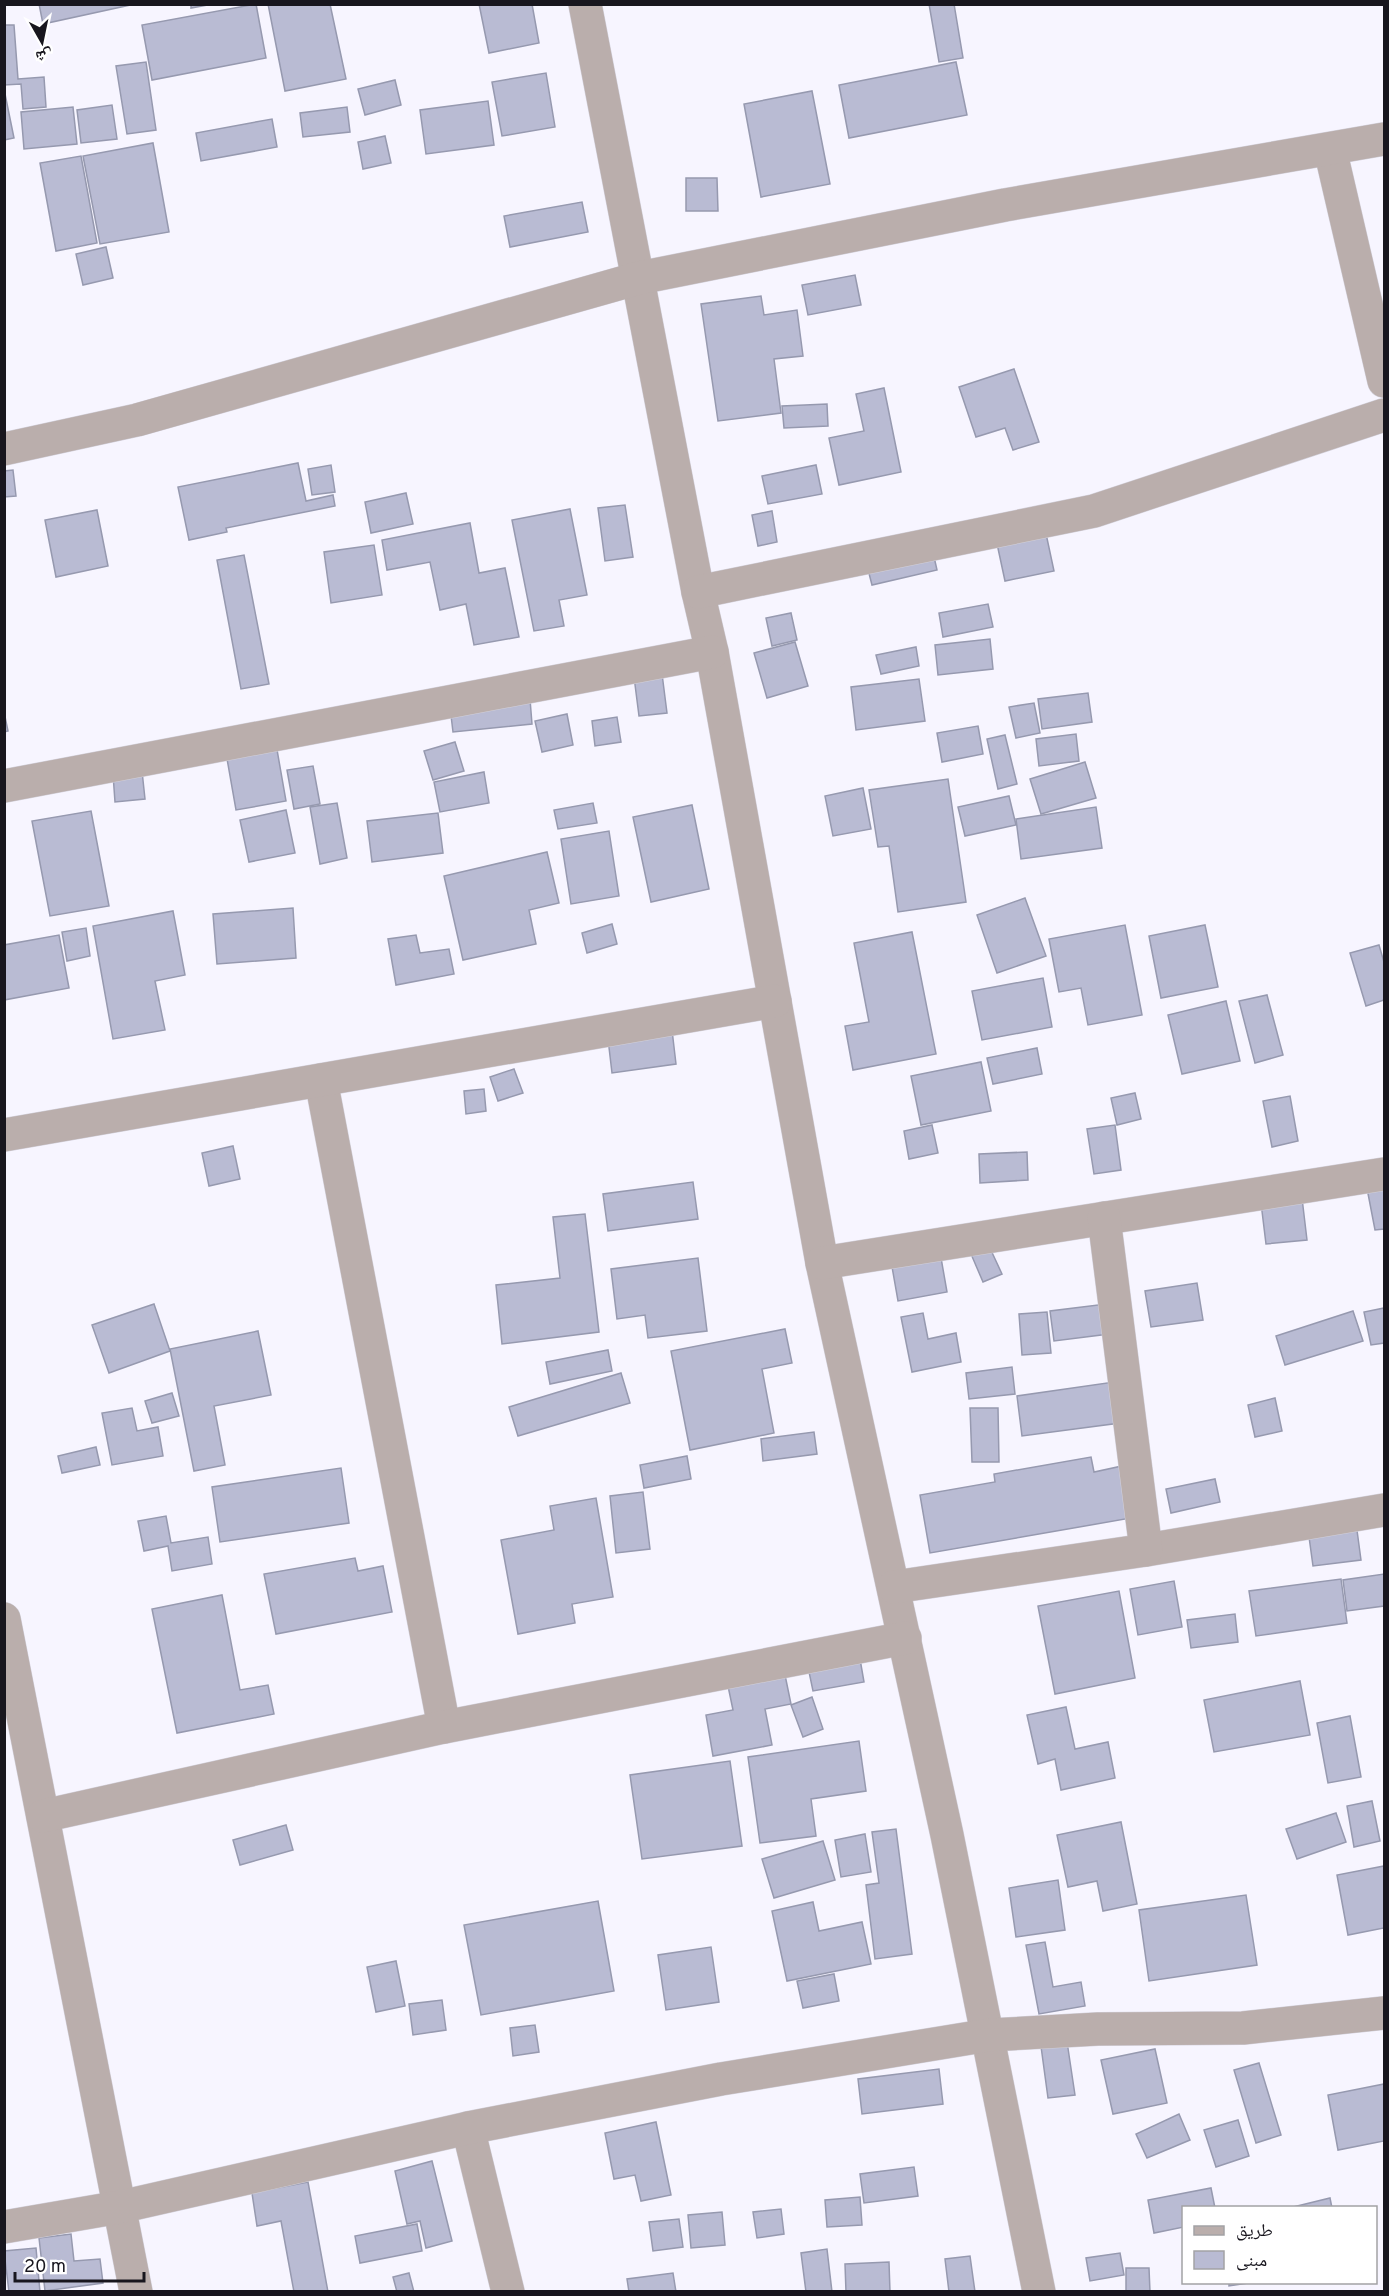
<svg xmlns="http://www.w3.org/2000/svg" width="1389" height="2296" font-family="Overpass,'Noto Naskh Arabic',sans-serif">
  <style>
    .building { fill: #b9bbd3; stroke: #9699af; stroke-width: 1.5 }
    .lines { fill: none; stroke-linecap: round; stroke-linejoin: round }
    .minor-casing { stroke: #d3d1db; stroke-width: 34 }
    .minor { stroke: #baaeac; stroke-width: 33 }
  </style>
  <rect width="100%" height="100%" fill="#f7f5ff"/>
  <g class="building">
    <path d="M 39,4 L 135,4 L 43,24 Z"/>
    <path d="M 191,4 L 213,4 L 191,8 Z"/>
    <path d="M 256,4 L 266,58 L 152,80 L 142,25 Z"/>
    <path d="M 268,4 L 330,4 L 346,79 L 285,91 Z"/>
    <path d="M 479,4 L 532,4 L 539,43 L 489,53 Z"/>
    <path d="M 929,4 L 954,4 L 963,58 L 939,62 Z"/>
    <path d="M 4,25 L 14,25 L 18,79 L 44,77 L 46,107 L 23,109 L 21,84 L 4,85 Z"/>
    <path d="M 146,62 L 156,130 L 127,134 L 116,66 Z"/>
    <path d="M 956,62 L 967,115 L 849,138 L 839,85 Z"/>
    <path d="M 546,73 L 555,127 L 502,136 L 492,82 Z"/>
    <path d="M 395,80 L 401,105 L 365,115 L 358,89 Z"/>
    <path d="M 4,89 L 14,138 L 4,140 Z"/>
    <path d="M 812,91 L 830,184 L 761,197 L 744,104 Z"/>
    <path d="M 488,101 L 494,145 L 426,154 L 420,110 Z"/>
    <path d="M 112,105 L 117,139 L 81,143 L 77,110 Z"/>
    <path d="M 73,107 L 77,144 L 24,149 L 21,112 Z"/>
    <path d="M 347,107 L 350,132 L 303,137 L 300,113 Z"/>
    <path d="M 272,119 L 277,147 L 201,161 L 196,133 Z"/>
    <path d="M 385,136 L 391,163 L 363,169 L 358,142 Z"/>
    <path d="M 153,143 L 169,232 L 100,244 L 83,156 Z"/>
    <path d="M 81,156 L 97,243 L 56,251 L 40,163 Z"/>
    <path d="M 686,178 L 717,178 L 718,211 L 686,211 Z"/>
    <path d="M 582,202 L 588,232 L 510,247 L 504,216 Z"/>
    <path d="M 106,247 L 113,278 L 83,285 L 76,254 Z"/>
    <path d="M 855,275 L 861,305 L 808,315 L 802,285 Z"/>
    <path d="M 761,296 L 764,315 L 797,310 L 803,356 L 774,359 L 781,413 L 718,421 L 701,304 Z"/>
    <path d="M 1014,369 L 1039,442 L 1013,450 L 1005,428 L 976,437 L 959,387 Z"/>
    <path d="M 884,388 L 901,472 L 839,485 L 829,438 L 864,431 L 856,394 Z"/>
    <path d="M 827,404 L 828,426 L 784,428 L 782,406 Z"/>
    <path d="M 298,463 L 306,501 L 333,495 L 335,506 L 226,528 L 227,532 L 189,540 L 178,487 Z"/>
    <path d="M 331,465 L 335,492 L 312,495 L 308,469 Z"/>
    <path d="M 816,465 L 822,494 L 768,504 L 762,476 Z"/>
    <path d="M 13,470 L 16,496 L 4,497 L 4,471 Z"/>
    <path d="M 406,493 L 413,524 L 371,533 L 365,502 Z"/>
    <path d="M 625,505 L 633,557 L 605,561 L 598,508 Z"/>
    <path d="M 570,509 L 587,595 L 559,600 L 564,626 L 534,631 L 512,520 Z"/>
    <path d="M 97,510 L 108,566 L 56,577 L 45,520 Z"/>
    <path d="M 772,511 L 777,542 L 758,546 L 752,515 Z"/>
    <path d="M 1042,515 L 1054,571 L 1005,581 L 993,525 Z"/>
    <path d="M 470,523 L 479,573 L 505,568 L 519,637 L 474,645 L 466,604 L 440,610 L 430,562 L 387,570 L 382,540 Z"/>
    <path d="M 930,539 L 937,570 L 872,585 L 864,554 Z"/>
    <path d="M 374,545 L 382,595 L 331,603 L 324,552 Z"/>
    <path d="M 244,555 L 269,684 L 241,689 L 217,560 Z"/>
    <path d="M 988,604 L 993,627 L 943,637 L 939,613 Z"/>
    <path d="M 791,613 L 797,640 L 772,646 L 766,618 Z"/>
    <path d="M 990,639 L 993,669 L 938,675 L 935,645 Z"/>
    <path d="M 795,642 L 808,686 L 767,698 L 754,653 Z"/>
    <path d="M 916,647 L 919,666 L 881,674 L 876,655 Z"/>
    <path d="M 660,658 L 667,713 L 639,716 L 632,661 Z"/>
    <path d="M 919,679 L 925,721 L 856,730 L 851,687 Z"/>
    <path d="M 1088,693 L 1092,722 L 1042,729 L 1038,699 Z"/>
    <path d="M 530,699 L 532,724 L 453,732 L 450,707 Z"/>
    <path d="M 1034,703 L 1040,733 L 1016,738 L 1009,707 Z"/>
    <path d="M 4,712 L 8,731 L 4,732 Z"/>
    <path d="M 567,714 L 573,745 L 542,752 L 535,721 Z"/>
    <path d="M 617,717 L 621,742 L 595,746 L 592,721 Z"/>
    <path d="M 978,726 L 983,754 L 942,762 L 937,733 Z"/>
    <path d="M 1076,734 L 1079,761 L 1039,766 L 1036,739 Z"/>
    <path d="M 1005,735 L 1017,784 L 998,789 L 987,739 Z"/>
    <path d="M 455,742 L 464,771 L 433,780 L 424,751 Z"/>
    <path d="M 276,744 L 286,801 L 236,810 L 226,753 Z"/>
    <path d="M 1085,762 L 1096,798 L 1041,814 L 1030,779 Z"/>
    <path d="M 313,766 L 320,804 L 294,809 L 287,770 Z"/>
    <path d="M 142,771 L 145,799 L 115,802 L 113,774 Z"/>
    <path d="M 484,772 L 489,803 L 440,812 L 434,782 Z"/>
    <path d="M 948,779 L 966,902 L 898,912 L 889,846 L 878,847 L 869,790 Z"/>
    <path d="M 863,788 L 871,829 L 833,836 L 825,796 Z"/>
    <path d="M 1009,796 L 1016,825 L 965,836 L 958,807 Z"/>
    <path d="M 337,803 L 347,858 L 320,864 L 310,807 Z"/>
    <path d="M 593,803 L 597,823 L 558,829 L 554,810 Z"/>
    <path d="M 692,805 L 709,889 L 651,902 L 633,817 Z"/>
    <path d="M 1096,807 L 1102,848 L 1021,859 L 1016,819 Z"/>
    <path d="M 286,810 L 295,853 L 249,862 L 240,820 Z"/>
    <path d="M 91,811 L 109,906 L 50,916 L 32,821 Z"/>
    <path d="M 438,813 L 443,853 L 372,862 L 367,821 Z"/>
    <path d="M 609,831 L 619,896 L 571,904 L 561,839 Z"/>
    <path d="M 547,852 L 559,903 L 529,910 L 536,944 L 463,960 L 444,876 Z"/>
    <path d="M 1025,898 L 1046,956 L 997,973 L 977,915 Z"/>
    <path d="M 293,908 L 296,958 L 217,964 L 213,914 Z"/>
    <path d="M 173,911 L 185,975 L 155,981 L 165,1030 L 113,1039 L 93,926 Z"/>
    <path d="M 612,924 L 617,944 L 587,953 L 582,933 Z"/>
    <path d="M 1125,925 L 1142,1015 L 1088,1025 L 1081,988 L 1059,992 L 1049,939 Z"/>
    <path d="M 1205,925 L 1218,987 L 1161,998 L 1149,936 Z"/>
    <path d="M 86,928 L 90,956 L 67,961 L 62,932 Z"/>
    <path d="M 912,932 L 936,1054 L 853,1070 L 845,1026 L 869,1022 L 854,943 Z"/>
    <path d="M 59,935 L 69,988 L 4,1000 L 4,945 Z"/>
    <path d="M 416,935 L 420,953 L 449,949 L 454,974 L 396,985 L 388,939 Z"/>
    <path d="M 1379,945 L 1384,962 L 1384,1000 L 1366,1006 L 1350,953 Z"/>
    <path d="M 1043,978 L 1052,1027 L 982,1040 L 972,991 Z"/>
    <path d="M 1267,995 L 1283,1055 L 1255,1063 L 1239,1001 Z"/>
    <path d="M 1226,1001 L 1240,1061 L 1182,1074 L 1168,1015 Z"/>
    <path d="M 672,1030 L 676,1064 L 612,1073 L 608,1039 Z"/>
    <path d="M 1037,1048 L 1042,1074 L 993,1084 L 987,1058 Z"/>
    <path d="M 981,1062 L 991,1111 L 921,1125 L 911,1076 Z"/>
    <path d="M 514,1069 L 523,1093 L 498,1101 L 490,1077 Z"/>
    <path d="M 484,1089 L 486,1111 L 466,1114 L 464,1091 Z"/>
    <path d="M 1135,1093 L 1141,1119 L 1117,1125 L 1111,1098 Z"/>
    <path d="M 1290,1096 L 1298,1141 L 1272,1147 L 1263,1101 Z"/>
    <path d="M 932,1125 L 938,1153 L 909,1159 L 904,1131 Z"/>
    <path d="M 1115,1125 L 1121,1170 L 1094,1174 L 1087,1129 Z"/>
    <path d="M 233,1146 L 240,1179 L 209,1186 L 202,1153 Z"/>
    <path d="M 1027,1152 L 1028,1180 L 980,1183 L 979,1154 Z"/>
    <path d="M 1384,1174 L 1384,1229 L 1375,1230 L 1365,1178 Z"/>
    <path d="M 693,1182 L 698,1219 L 608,1231 L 603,1194 Z"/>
    <path d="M 1302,1198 L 1307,1240 L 1266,1244 L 1261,1203 Z"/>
    <path d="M 585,1214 L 599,1332 L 502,1344 L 496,1285 L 560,1278 L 553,1217 Z"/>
    <path d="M 989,1246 L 1002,1274 L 983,1282 L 971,1254 Z"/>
    <path d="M 940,1252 L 947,1292 L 898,1301 L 891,1261 Z"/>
    <path d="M 698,1258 L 707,1331 L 648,1338 L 645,1315 L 617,1319 L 611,1269 Z"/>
    <path d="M 1197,1283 L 1203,1320 L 1151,1327 L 1145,1291 Z"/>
    <path d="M 154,1304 L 170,1351 L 109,1373 L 92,1325 Z"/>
    <path d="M 1106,1304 L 1109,1334 L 1054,1341 L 1050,1311 Z"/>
    <path d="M 1384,1308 L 1384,1343 L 1371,1345 L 1364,1312 Z"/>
    <path d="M 1353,1311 L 1363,1341 L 1285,1365 L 1276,1336 Z"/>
    <path d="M 1047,1312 L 1051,1353 L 1022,1355 L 1019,1314 Z"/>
    <path d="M 923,1313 L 928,1339 L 956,1333 L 961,1362 L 912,1372 L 901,1317 Z"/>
    <path d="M 785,1329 L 792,1363 L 762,1369 L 774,1433 L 690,1450 L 671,1351 Z"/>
    <path d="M 258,1331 L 271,1395 L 214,1406 L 225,1465 L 194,1471 L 170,1349 Z"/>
    <path d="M 608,1350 L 612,1371 L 550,1384 L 546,1362 Z"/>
    <path d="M 1012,1367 L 1015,1394 L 969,1399 L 966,1373 Z"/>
    <path d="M 621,1373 L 630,1403 L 518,1436 L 509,1407 Z"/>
    <path d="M 1114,1382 L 1120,1423 L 1022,1436 L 1017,1396 Z"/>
    <path d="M 172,1393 L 179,1416 L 152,1423 L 145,1401 Z"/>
    <path d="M 1275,1398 L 1282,1431 L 1255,1437 L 1248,1405 Z"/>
    <path d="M 132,1408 L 137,1431 L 158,1427 L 163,1456 L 112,1465 L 102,1413 Z"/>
    <path d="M 970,1408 L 998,1408 L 999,1462 L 972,1462 Z"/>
    <path d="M 814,1432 L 817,1454 L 763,1461 L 761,1439 Z"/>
    <path d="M 96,1447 L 100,1465 L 62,1473 L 58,1456 Z"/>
    <path d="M 687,1456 L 691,1479 L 644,1488 L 640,1465 Z"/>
    <path d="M 1091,1457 L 1094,1472 L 1122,1466 L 1131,1518 L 930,1553 L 920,1495 L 995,1482 L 994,1474 Z"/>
    <path d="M 341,1468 L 349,1523 L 220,1542 L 212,1487 Z"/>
    <path d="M 1215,1479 L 1220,1502 L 1171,1513 L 1166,1489 Z"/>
    <path d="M 643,1492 L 650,1549 L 616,1553 L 610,1496 Z"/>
    <path d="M 596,1498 L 613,1597 L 572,1604 L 575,1623 L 518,1634 L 501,1540 L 554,1530 L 550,1506 Z"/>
    <path d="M 1354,1508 L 1361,1560 L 1313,1566 L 1306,1515 Z"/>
    <path d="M 166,1516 L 171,1543 L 208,1537 L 212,1564 L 172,1571 L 168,1546 L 144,1551 L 138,1521 Z"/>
    <path d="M 355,1558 L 358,1571 L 383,1566 L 392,1612 L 276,1634 L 264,1574 Z"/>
    <path d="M 1384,1574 L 1384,1606 L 1347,1611 L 1343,1580 Z"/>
    <path d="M 1341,1579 L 1347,1623 L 1256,1636 L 1249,1591 Z"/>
    <path d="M 1174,1581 L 1182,1627 L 1138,1635 L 1130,1589 Z"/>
    <path d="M 1119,1591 L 1135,1678 L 1055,1694 L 1038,1606 Z"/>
    <path d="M 222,1595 L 240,1690 L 268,1685 L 274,1714 L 177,1733 L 152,1609 Z"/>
    <path d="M 1235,1614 L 1238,1642 L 1191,1648 L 1187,1620 Z"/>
    <path d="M 860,1659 L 864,1682 L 813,1691 L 808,1667 Z"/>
    <path d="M 785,1675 L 791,1704 L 765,1709 L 772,1745 L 713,1756 L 706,1715 L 733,1710 L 728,1686 Z"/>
    <path d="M 1300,1681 L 1310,1735 L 1214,1752 L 1204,1700 Z"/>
    <path d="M 812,1697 L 823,1729 L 803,1737 L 791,1705 Z"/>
    <path d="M 1066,1707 L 1075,1749 L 1108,1742 L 1115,1778 L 1061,1790 L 1055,1759 L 1038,1764 L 1027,1715 Z"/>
    <path d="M 1350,1716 L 1361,1777 L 1328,1783 L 1317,1723 Z"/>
    <path d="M 859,1741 L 866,1791 L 811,1799 L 816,1836 L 760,1843 L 748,1757 Z"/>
    <path d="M 730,1761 L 742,1846 L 642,1859 L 630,1775 Z"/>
    <path d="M 1372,1801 L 1380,1841 L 1354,1847 L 1347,1806 Z"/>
    <path d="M 1336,1813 L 1346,1842 L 1297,1859 L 1286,1829 Z"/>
    <path d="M 1121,1822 L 1137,1904 L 1103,1911 L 1097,1881 L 1068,1887 L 1057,1835 Z"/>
    <path d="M 286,1825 L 293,1850 L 240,1865 L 233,1840 Z"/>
    <path d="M 896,1829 L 912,1954 L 875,1959 L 866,1885 L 879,1883 L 872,1832 Z"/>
    <path d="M 865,1834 L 871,1872 L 841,1877 L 835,1840 Z"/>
    <path d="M 823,1841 L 835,1880 L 774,1898 L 762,1859 Z"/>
    <path d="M 1384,1866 L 1384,1928 L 1348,1935 L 1337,1875 Z"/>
    <path d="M 1058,1880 L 1065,1930 L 1016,1937 L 1009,1888 Z"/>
    <path d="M 1246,1895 L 1257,1965 L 1149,1981 L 1139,1910 Z"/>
    <path d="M 598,1901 L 614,1991 L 481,2015 L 464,1925 Z"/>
    <path d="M 813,1902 L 819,1931 L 862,1922 L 871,1964 L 787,1981 L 772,1911 Z"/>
    <path d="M 1045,1942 L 1053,1987 L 1081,1982 L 1085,2006 L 1039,2014 L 1026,1945 Z"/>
    <path d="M 711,1947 L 719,2002 L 666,2010 L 658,1955 Z"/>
    <path d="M 396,1961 L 405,2006 L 376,2012 L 367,1967 Z"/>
    <path d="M 834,1974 L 839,2001 L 803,2008 L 797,1981 Z"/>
    <path d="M 442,2000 L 446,2030 L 413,2035 L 409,2004 Z"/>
    <path d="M 535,2025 L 539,2052 L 513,2056 L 510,2028 Z"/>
    <path d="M 1066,2035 L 1075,2095 L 1048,2098 L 1040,2039 Z"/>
    <path d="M 1155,2049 L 1167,2103 L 1113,2114 L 1101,2060 Z"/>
    <path d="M 1259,2063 L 1281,2135 L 1256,2143 L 1234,2070 Z"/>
    <path d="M 939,2069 L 943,2104 L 862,2114 L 858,2079 Z"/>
    <path d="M 1384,2084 L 1384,2141 L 1338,2150 L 1328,2095 Z"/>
    <path d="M 1179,2114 L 1190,2140 L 1147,2158 L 1136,2134 Z"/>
    <path d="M 1238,2120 L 1249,2156 L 1216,2167 L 1204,2130 Z"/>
    <path d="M 656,2122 L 671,2195 L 641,2201 L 635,2175 L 614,2179 L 605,2133 Z"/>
    <path d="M 432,2161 L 452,2241 L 426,2248 L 420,2221 L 407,2224 L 395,2171 Z"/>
    <path d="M 914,2167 L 918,2196 L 864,2203 L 860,2174 Z"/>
    <path d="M 308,2182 L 328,2292 L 294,2292 L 281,2221 L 257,2226 L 252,2193 Z"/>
    <path d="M 1211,2188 L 1215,2208 L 1184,2208 L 1184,2227 L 1154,2233 L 1148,2200 Z"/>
    <path d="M 860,2197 L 862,2225 L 827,2227 L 825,2200 Z"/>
    <path d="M 1330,2198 L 1332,2208 L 1289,2208 Z"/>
    <path d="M 781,2209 L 784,2234 L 757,2238 L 753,2212 Z"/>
    <path d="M 722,2212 L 725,2245 L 691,2248 L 688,2215 Z"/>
    <path d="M 679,2219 L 683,2247 L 653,2251 L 649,2222 Z"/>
    <path d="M 417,2224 L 422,2251 L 360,2263 L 355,2236 Z"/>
    <path d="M 71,2234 L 74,2261 L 100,2259 L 103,2283 L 45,2291 L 39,2238 Z"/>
    <path d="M 36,2248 L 40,2292 L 9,2292 L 4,2251 Z"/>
    <path d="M 827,2249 L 832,2292 L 806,2292 L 801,2253 Z"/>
    <path d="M 1120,2253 L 1124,2275 L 1090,2281 L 1086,2258 Z"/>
    <path d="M 970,2256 L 975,2292 L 949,2292 L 945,2259 Z"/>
    <path d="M 889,2262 L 890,2292 L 846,2292 L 845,2264 Z"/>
    <path d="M 1126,2268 L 1149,2268 L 1150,2292 L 1126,2292 Z"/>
    <path d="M 409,2273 L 414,2292 L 397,2292 L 393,2277 Z"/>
    <path d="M 673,2273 L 676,2292 L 629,2292 L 627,2279 Z"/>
    <path d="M 1229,2282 L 1255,2282 L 1229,2286 Z"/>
  </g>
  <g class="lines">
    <defs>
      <g id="minor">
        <path d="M 585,4 L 698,592 L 712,652 L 822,1263 L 947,1835 L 1039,2292"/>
        <path d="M 1330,149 L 1384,381"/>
        <path d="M 4,449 L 137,420 L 639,278 L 1005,205 L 1384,139"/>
        <path d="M 698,592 L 1094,511 L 1384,415"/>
        <path d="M 4,786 L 712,652"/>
        <path d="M 321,1080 L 444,1727"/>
        <path d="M 4,1135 L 775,1001"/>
        <path d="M 822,1263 L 1384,1174"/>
        <path d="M 1146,1550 L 1384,1510"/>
        <path d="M 894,1587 L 1146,1550 L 1104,1218"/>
        <path d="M 4,1619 L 136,2292"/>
        <path d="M 43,1816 L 444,1727 L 905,1638"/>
        <path d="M 468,2128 L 508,2292"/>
        <path d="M 4,2227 L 120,2207 L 468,2128 L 721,2079 L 989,2035 L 1098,2029 L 1243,2028 L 1384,2013"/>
      </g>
    </defs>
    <use href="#minor" class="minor-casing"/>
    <use href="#minor" class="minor"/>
  </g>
  <rect width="1389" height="2296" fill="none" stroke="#18161e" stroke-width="12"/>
  <rect x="1182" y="2206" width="195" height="78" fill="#ffffff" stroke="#a3a2a5" stroke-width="1.5"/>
  <rect x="1194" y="2226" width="30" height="9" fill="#baaeac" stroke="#a3a2a5" stroke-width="1.5"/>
  <text x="1236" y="2236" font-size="18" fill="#18161e">طريق</text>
  <rect x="1194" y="2251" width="30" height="18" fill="#b9bbd3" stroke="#a3a2a5" stroke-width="1.5"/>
  <text x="1236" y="2266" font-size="18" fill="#18161e">مبنى</text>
  <g transform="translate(42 42) rotate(171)" stroke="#ffffff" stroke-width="4.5" paint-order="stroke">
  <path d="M0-4.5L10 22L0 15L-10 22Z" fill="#18161e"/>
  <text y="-9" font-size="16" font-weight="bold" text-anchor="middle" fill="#18161e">ش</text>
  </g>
  <path d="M15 2272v9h129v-9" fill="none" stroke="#18161e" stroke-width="3"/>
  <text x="24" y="2272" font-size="18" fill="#18161e" stroke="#ffffff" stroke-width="4.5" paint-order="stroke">20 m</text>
</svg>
